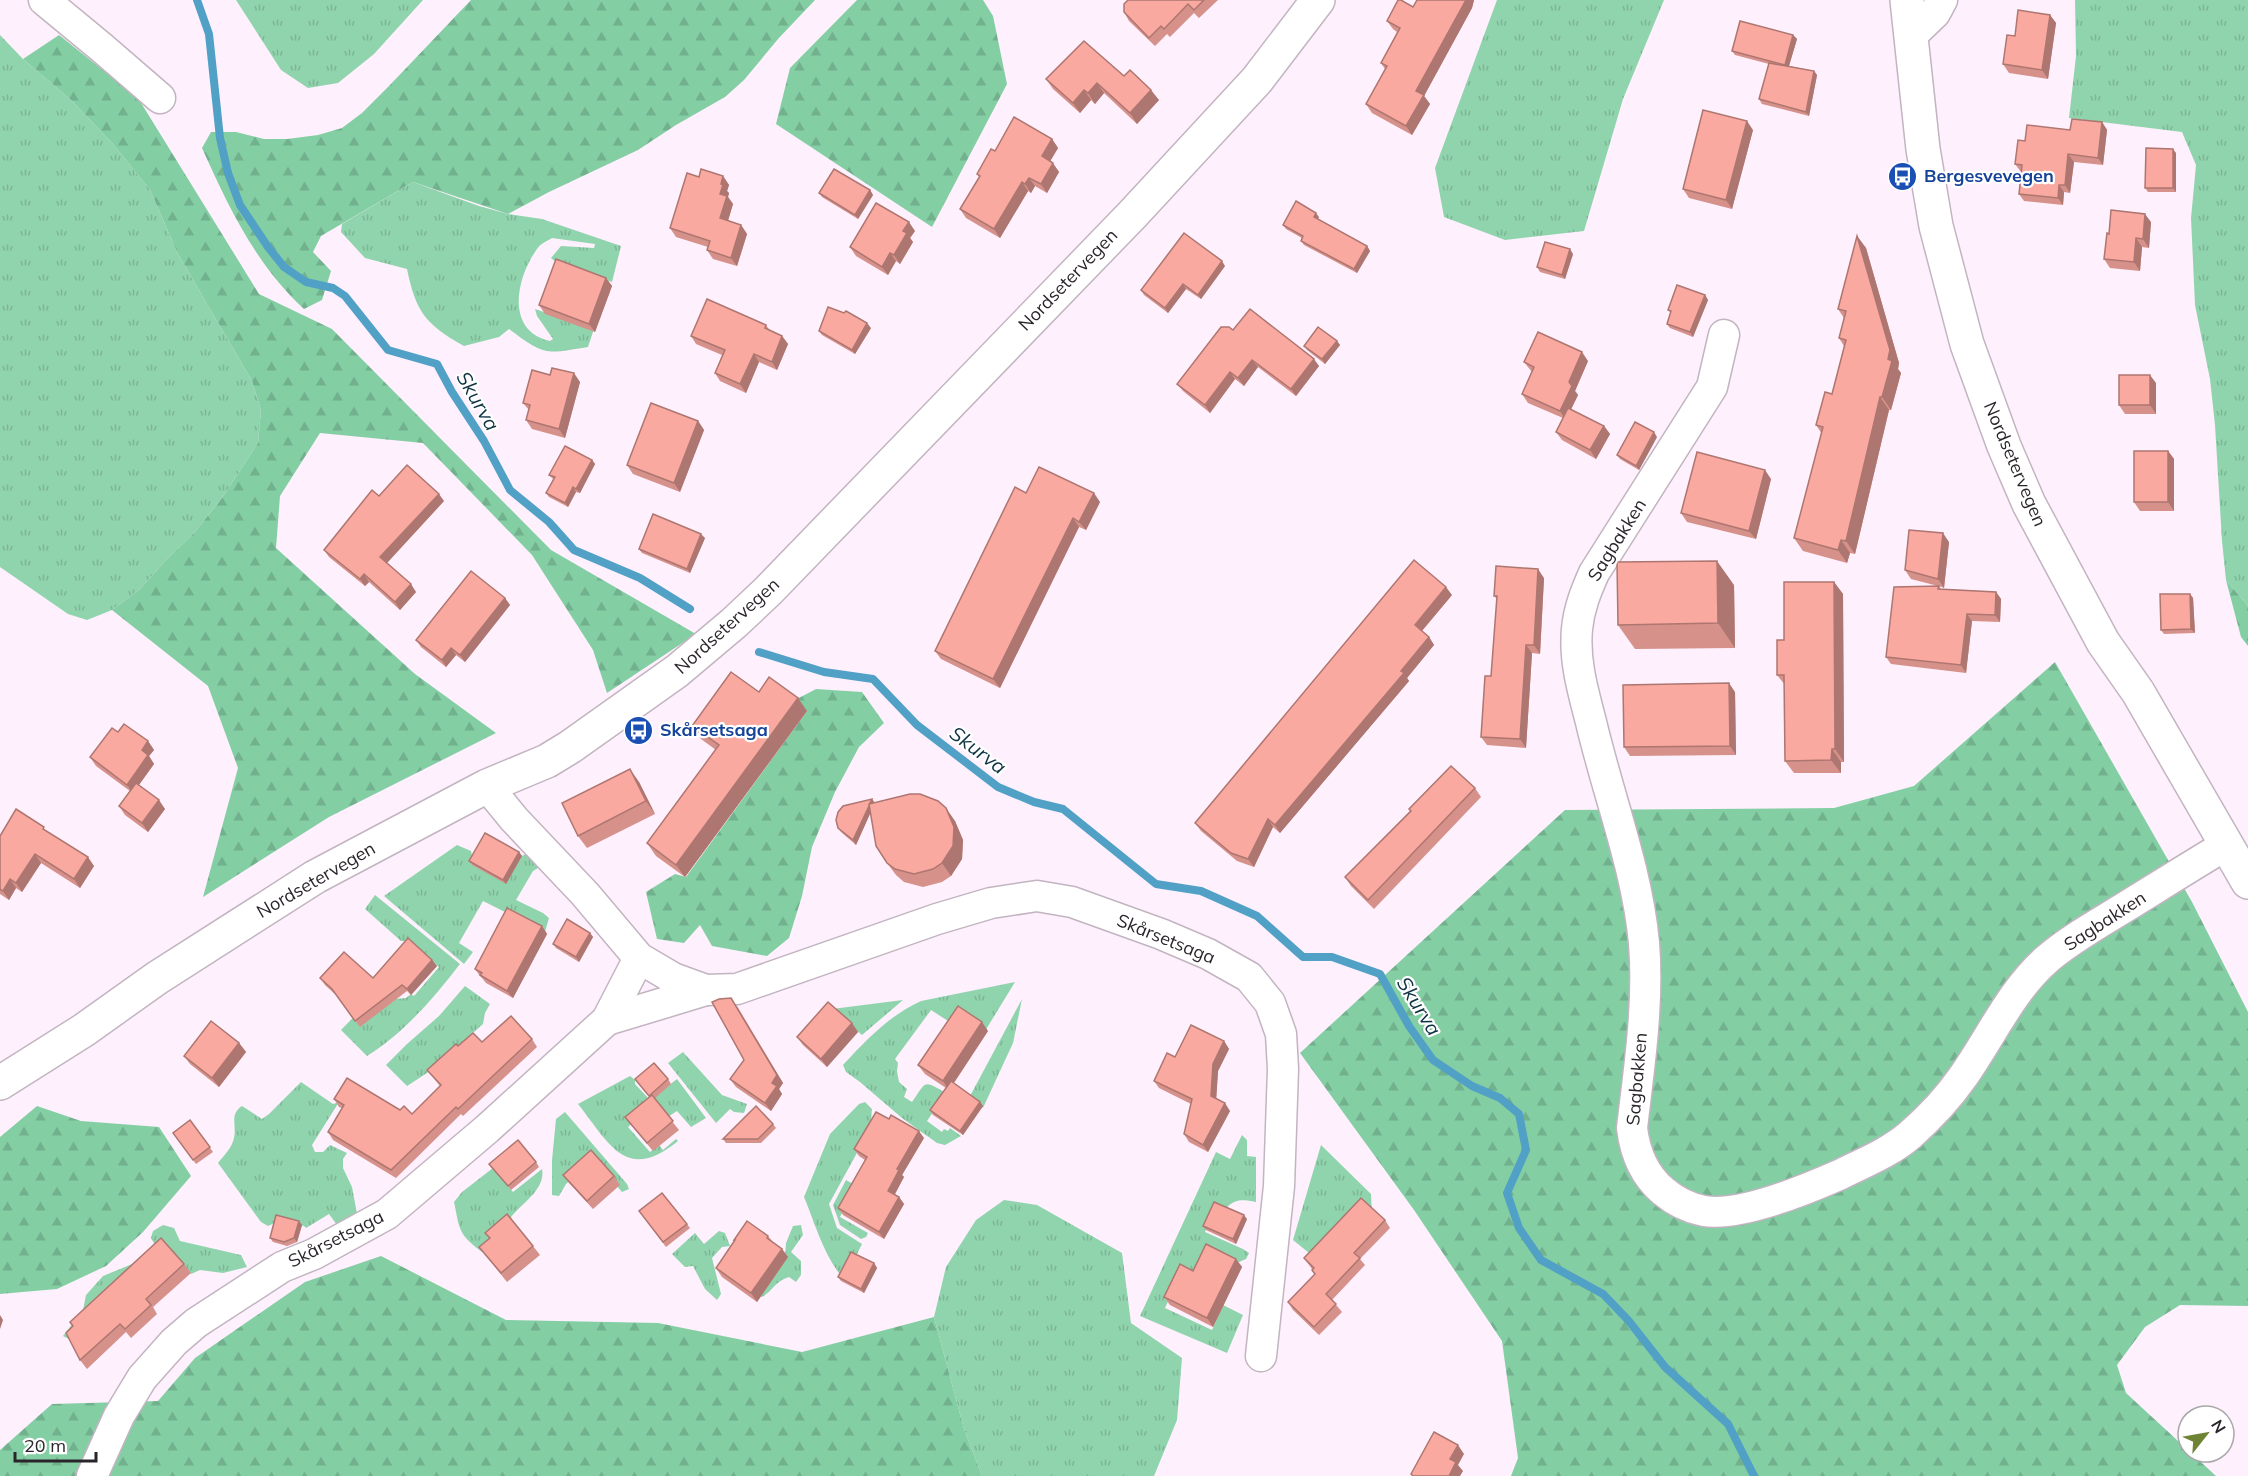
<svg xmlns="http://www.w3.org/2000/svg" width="2248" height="1476" font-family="Mulish,sans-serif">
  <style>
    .grass { fill: url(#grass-tufts) }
    .forest { fill: url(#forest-firs) }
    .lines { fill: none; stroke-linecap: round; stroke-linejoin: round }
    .stream { stroke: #51a0c6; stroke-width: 8 }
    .street-casing { stroke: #c2b5c1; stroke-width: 33 }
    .secondary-casing { stroke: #c2b5c1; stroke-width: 36 }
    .street { stroke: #fff; stroke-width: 30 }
    .secondary { stroke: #fff; stroke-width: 33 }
    .wall { fill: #d6918a }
    .shaded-wall { fill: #ae7670 }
    .building { fill: #f9a9a0; stroke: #ae7670; stroke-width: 1.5 }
    .labels { text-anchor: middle; stroke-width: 4.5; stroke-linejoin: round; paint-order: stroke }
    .transit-label { font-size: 18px; font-weight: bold; fill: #164399; stroke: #fff; text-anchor: start }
    .street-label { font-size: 18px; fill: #2a252a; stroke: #fff }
    .water-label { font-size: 20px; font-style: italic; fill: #0d3242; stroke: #fff }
  </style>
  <defs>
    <pattern id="grass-tufts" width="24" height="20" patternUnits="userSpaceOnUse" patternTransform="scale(1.5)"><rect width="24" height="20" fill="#90d4ad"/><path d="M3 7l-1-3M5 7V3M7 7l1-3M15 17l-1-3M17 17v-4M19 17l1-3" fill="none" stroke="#7cb695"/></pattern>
    <pattern id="forest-firs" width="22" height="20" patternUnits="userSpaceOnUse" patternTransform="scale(1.5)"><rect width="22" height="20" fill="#84cea4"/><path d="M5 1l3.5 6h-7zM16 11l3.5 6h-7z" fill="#72b18d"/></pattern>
  </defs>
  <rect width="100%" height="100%" fill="#fef0fd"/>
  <g class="grass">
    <path d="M 236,0 L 423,0 L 374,54 L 338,83 L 308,88 L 281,70 Z"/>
    <path d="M 1497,0 L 1664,0 L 1623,99 L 1584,231 L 1505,240 L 1444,217 L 1435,168 Z"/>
    <path d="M 2075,0 L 2248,0 L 2248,606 L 2226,580 L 2222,541 L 2215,425 L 2210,379 L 2195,305 L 2191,218 L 2196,165 L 2182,132 L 2069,118 L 2076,56 Z"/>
    <path d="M 0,35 L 23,59 L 71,100 L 113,144 L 150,190 L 178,254 L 252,381 L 261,410 L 258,443 L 222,498 L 194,533 L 167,559 L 140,589 L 112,610 L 87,620 L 68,614 L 0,567 Z"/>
    <path d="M 413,182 L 479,206 L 508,214 L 542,219 L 621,246 L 612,282 L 558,264 L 551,258 L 561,246 L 594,248 L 595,244 L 552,238 C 547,241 540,244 537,249 C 516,278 505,331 550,341 L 553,339 L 537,316 L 535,309 L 594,329 L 588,347 C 545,354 545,356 509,329 L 499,337 L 464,346 C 425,324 416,312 407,269 L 365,258 L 341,232 L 342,224 Z"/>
    <path d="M 457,845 L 471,851 L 474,865 L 506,883 L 522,856 L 529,852 L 543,865 L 533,871 L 516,900 L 543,913 L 549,918 L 545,932 L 483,901 L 459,943 L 473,952 L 464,964 L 384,896 Z"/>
    <path d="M 375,895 L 460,964 C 434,998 404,1033 367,1056 L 341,1030 L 382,988 L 395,999 L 406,998 L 411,994 L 414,996 L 439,967 L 414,945 L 412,947 L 405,941 L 401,941 L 365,909 Z"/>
    <path d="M 1015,982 L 979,1041 L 931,1010 L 895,1059 L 898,1063 L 897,1071 L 899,1082 L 907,1089 L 904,1097 L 912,1102 C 927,1080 923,1080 946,1093 L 927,1121 L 942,1132 L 944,1129 L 948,1131 L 950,1128 L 961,1136 L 945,1145 L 937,1143 L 902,1118 L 860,1082 L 846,1072 L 843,1065 C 866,1040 890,1015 921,1001 Z"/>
    <path d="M 465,986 L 490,1004 L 485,1013 L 483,1024 L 427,1073 L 407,1086 L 386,1065 L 407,1044 L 439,1016 Z"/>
    <path d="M 1022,999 L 1013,1043 L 983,1108 L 969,1098 Z"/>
    <path d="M 903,1000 L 862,1035 L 832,1009 Z"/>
    <path d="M 683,1052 L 722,1095 L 747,1104 L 744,1113 L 734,1112 L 730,1109 L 716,1123 L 668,1063 Z"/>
    <path d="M 630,1076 L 635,1080 L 635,1084 L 650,1100 L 677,1079 L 706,1118 L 691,1127 L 677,1111 L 666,1118 L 654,1104 L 628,1127 L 650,1152 L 659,1145 L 663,1150 L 676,1139 L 678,1141 C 626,1184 609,1143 578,1104 Z"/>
    <path d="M 301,1082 L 333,1104 L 339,1102 L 312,1145 L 315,1152 L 323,1152 L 330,1145 L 347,1153 L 343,1159 L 343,1168 L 352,1187 L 358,1219 L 337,1225 L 329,1214 L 306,1228 L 304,1226 L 281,1220 L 268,1226 L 261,1222 L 218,1163 C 224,1155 232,1148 234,1138 C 237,1126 229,1114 242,1106 L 262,1119 L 269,1114 Z"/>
    <path d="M 865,1102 L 872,1109 L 870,1129 L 829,1204 L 837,1228 L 862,1244 L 855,1258 L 842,1277 C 823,1254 815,1223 804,1197 L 830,1134 L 859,1104 Z"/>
    <path d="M 565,1112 L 627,1184 L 629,1189 L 622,1192 L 594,1159 L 566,1184 L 559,1196 L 552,1195 L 552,1160 L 556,1119 Z"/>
    <path d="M 1242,1135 L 1247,1140 L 1247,1156 L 1256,1157 L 1256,1202 C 1241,1199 1234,1199 1224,1210 L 1215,1207 L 1205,1232 L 1243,1249 L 1249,1253 L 1246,1259 L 1197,1280 L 1181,1273 L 1165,1308 L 1212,1330 L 1223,1305 L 1243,1315 L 1227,1353 L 1140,1316 L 1216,1152 L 1230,1159 Z"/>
    <path d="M 1321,1145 L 1371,1194 L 1372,1214 L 1314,1257 L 1293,1240 Z"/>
    <path d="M 493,1168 L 513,1192 L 542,1169 C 546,1189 522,1203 511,1217 L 513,1224 L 482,1252 C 458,1234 460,1230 454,1202 L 462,1192 Z"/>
    <path d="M 846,1180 L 855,1185 L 840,1217 L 868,1233 L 866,1237 L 861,1239 L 840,1225 L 833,1205 Z"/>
    <path d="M 1004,1200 L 1037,1205 L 1122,1253 L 1131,1323 L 1182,1358 L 1177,1420 L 1154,1476 L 982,1476 L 964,1429 L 934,1317 L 946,1267 L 976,1220 Z"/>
    <path d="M 163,1225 L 174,1228 L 180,1241 L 241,1255 L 247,1267 L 223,1273 L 200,1270 L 191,1274 L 168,1249 L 155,1245 L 151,1238 L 153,1231 Z"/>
    <path d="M 801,1225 L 803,1235 L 791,1252 L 801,1261 L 801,1275 L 796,1282 L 789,1277 C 774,1282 774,1290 762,1297 L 757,1296 L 785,1257 L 786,1243 L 793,1226 Z"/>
    <path d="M 719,1231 L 725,1233 L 730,1246 L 722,1247 L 712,1258 L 721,1294 L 717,1300 L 705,1289 L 693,1266 L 685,1267 L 672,1254 L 695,1233 L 704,1244 Z"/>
    <path d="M 142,1260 L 71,1340 L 63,1336 L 83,1310 L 86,1295 L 103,1276 Z"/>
  </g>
  <g class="forest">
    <path d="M 471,0 L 815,0 L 778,39 L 744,80 L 725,97 L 676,125 L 638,150 L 549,192 L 508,214 L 413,182 L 321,236 L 313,252 L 331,271 L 322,300 L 304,309 C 256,265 228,206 202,148 L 211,132 L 236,132 L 264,139 L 287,139 L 318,135 L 342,128 L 362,113 L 389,86 Z"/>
    <path d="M 857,0 L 983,0 L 993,16 L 1007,84 L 932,227 L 776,124 L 790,68 Z"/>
    <path d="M 59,35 L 138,98 L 259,294 L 332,329 L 551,550 L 696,634 L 607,693 L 593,650 L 532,555 L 423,443 L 320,433 L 280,496 L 276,548 L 415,674 L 496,733 L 329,817 L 203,897 L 238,768 L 208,686 L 112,610 L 140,589 L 167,559 L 194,533 L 222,498 L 258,443 L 261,410 L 252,381 L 178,254 L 150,190 L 113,144 L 71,100 L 23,59 Z"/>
    <path d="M 2226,580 L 2248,606 L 2248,646 L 2241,637 Z"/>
    <path d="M 2055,662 L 2192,902 L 2248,1012 L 2248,1306 L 2180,1305 L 2145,1327 L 2117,1365 L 2126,1393 L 2216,1476 L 1511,1476 L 1518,1458 L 1502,1341 L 1414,1210 L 1300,1053 L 1565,810 L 1834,808 L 1914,786 Z"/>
    <path d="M 816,689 L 862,692 L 884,723 L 859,747 L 835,792 L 812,847 L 802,896 L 789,938 L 767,956 L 712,946 L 700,925 L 684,943 L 657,939 L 646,892 L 675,874 L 686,877 L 807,711 L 793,701 Z"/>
    <path d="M 37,1106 L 81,1121 L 159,1127 L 191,1176 L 143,1232 L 106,1266 L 57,1289 L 0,1294 L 0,1137 Z"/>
    <path d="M 381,1256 L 506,1320 L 658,1323 L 802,1352 L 934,1317 L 964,1429 L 982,1476 L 0,1476 L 0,1450 L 52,1404 L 158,1401 L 195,1358 L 305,1282 Z"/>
  </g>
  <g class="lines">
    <g class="stream">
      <path d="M 197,0 L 209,34 L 220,138 L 228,173 L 240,205 L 268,247 L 284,267 L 306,282 L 333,288 L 345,296 L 388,350 L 437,364 L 452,392 L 484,441 L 510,490 L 549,522 L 574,550 L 640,578 L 690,609"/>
      <path d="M 759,652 L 824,672 L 873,679 L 917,725 L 998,787 L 1034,802 L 1063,809 L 1156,884 L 1201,891 L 1257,916 L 1303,957 L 1332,957 L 1380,974 L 1409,1026 L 1433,1060 L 1472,1086 L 1500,1098 L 1519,1114 L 1526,1150 L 1507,1193 L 1519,1228 L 1541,1260 L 1603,1294 L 1628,1320 L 1665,1367 L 1728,1424 L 1754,1476"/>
    </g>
    <defs>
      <g id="street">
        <path d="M 44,0 L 101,47 L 160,98"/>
        <path d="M 1910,37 L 1935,13 L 1942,0"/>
        <path d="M 1724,335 L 1712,387 L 1594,573 C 1586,591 1579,608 1577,629 C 1574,661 1583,691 1591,722 C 1608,795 1637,868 1644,943 C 1649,1004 1639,1068 1632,1128 C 1635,1153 1644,1175 1663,1191 C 1676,1202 1688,1208 1704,1211 C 1740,1217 1805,1190 1839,1175 C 1863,1163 1889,1153 1910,1135 C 1928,1119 1948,1098 1962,1078 C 1990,1039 2010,992 2046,960 C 2069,940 2096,925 2122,909 C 2156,888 2191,866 2226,845"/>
        <path d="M 487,786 L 514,819 L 585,894 L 639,958 L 673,978 L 706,990 L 737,989 L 937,919 L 991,903 L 1037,896 L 1072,902 L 1161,934 L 1208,954 L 1249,977 L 1270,1003 L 1281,1034 L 1283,1069 L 1279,1186 L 1261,1356"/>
        <path d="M 607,1020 L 706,990"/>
        <path d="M 92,1476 L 119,1416 L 142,1378 L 174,1342 L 196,1323 L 282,1267 L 314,1254 L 387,1214 L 487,1129 L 607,1020 L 639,958"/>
      </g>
      <g id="secondary">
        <path d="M 1907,0 L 1923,149 L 1936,226 L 1967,344 L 2004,446 L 2029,504 L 2103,642 L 2138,692 L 2248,882"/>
        <path d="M 0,1083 L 84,1030 L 157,978 L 315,877 L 487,786 L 547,761 L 570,747 L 677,671 L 734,623 L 768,591 L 1132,215 L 1257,80 L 1318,0"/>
      </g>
    </defs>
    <use href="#street" class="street-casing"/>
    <use href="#secondary" class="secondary-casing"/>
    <use href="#street" class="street"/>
    <use href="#secondary" class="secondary"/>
  </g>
  <g class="wall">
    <path d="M 1128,0 L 1218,0 L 1199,18 L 1194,13 L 1170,37 L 1167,34 L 1155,46 L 1129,21 L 1124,12 Z"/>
    <path d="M 1417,0 L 1474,0 L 1472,8 L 1424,96 L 1430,104 L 1412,135 L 1372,113 L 1366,104 L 1385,69 L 1381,63 L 1397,32 L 1393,29 L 1387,21 L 1413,7 Z"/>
    <path d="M 2050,15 L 2056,23 L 2048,79 L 2009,73 L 2003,64 L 2015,36 Z"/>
    <path d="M 1793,35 L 1797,39 L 1789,66 L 1814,71 L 1817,75 L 1809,116 L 1762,104 L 1759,99 L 1769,64 L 1735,55 L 1732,51 Z"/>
    <path d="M 1124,76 L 1159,100 L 1137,124 L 1104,93 L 1095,104 L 1091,100 L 1080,113 L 1053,89 L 1046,79 Z"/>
    <path d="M 2102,122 L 2107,130 L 2103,165 L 2074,162 L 2070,193 L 2064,192 L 2063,205 L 2024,201 L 2019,194 L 2021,172 L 2015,164 L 2025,141 Z"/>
    <path d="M 1753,130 L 1732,209 L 1689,198 L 1683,189 Z"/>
    <path d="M 1052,139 L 1058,148 L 1050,161 L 1059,172 L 1047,193 L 1035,186 L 1031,193 L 1028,191 L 1000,238 L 966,218 L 960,209 L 979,177 L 977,174 L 995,151 Z"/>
    <path d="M 2176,153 L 2176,192 L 2148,192 L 2145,188 Z"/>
    <path d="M 723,176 L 729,185 L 727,191 L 729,193 L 728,197 L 733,204 L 728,221 L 741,225 L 747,234 L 737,266 L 713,259 L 707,250 L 708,247 L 676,237 L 670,228 L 699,177 Z"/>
    <path d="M 870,190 L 873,195 L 858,219 L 822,197 L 819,193 Z"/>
    <path d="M 1319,217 L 1318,219 L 1367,246 L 1370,251 L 1357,273 L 1304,245 L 1301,241 L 1302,238 L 1286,229 L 1283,225 Z"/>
    <path d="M 2151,222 L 2149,248 L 2142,247 L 2140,271 L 2110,268 L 2104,259 L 2109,234 Z"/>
    <path d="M 915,231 L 910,238 L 913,242 L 900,264 L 896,261 L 888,275 L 856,256 L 850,247 Z"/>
    <path d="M 1857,236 L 1866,248 L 1899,363 L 1898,369 L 1901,373 L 1891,410 L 1889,410 L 1855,554 L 1850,553 L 1847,563 L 1803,551 L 1794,538 L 1822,434 L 1816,425 L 1832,394 L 1844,346 L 1839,338 L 1844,318 L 1838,309 Z"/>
    <path d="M 1573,254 L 1565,279 L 1540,272 L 1537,267 Z"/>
    <path d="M 1225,266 L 1201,299 L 1186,289 L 1168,313 L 1144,295 L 1141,290 Z"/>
    <path d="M 606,278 L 612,286 L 595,332 L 545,314 L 539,305 Z"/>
    <path d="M 1705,295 L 1708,300 L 1693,337 L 1670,328 L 1667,324 L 1671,313 L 1668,310 Z"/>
    <path d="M 766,325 L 770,331 L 782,336 L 788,344 L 777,370 L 759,362 L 746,393 L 720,381 L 715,373 L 722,355 L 696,344 L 691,336 Z"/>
    <path d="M 871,328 L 855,354 L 822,335 L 819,331 Z"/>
    <path d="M 1233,330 L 1319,366 L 1296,396 L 1258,367 L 1244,386 L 1235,379 L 1210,413 L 1183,391 L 1177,384 Z"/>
    <path d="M 1337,341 L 1340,345 L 1325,364 L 1307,350 L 1304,346 Z"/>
    <path d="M 1588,361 L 1575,391 L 1578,395 L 1571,409 L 1604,426 L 1610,434 L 1596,459 L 1562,440 L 1556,432 L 1563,418 L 1528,403 L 1522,394 L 1532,372 L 1524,362 Z"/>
    <path d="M 550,375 L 580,382 L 565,438 L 532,429 L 526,420 L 529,410 L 523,403 Z"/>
    <path d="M 2156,383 L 2156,414 L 2125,414 L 2119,405 Z"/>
    <path d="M 698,421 L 704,430 L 680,492 L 633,474 L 627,465 Z"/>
    <path d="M 1657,437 L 1639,470 L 1620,459 L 1617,455 Z"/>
    <path d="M 2168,451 L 2174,459 L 2174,511 L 2140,511 L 2134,502 Z"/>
    <path d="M 592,460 L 595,464 L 580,493 L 576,492 L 568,507 L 549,497 L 546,493 L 553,479 L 549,475 Z"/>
    <path d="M 1771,479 L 1756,539 L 1687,522 L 1681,513 Z"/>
    <path d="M 1026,493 L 1100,502 L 1086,530 L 1079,527 L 1000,688 L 941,659 L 935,651 Z"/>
    <path d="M 379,496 L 444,501 L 387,563 L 416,592 L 400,610 L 369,582 L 365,586 L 329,557 L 324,550 Z"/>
    <path d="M 705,538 L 690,573 L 642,553 L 639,549 Z"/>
    <path d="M 1949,542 L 1944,588 L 1939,586 L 1941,589 L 1996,592 L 2001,599 L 2000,622 L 1972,621 L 1966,673 L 1891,664 L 1886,657 L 1938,586 L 1911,579 L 1905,570 Z"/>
    <path d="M 1544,578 L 1540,654 L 1532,653 L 1526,748 L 1487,745 L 1481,737 L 1491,676 L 1497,599 L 1494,596 Z"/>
    <path d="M 1834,582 L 1843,594 L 1844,762 L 1841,762 L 1841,773 L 1794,773 L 1785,761 L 1785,685 L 1777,675 L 1784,640 Z"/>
    <path d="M 1734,585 L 1735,648 L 1635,649 L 1618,625 Z"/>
    <path d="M 2190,594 L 2193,598 L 2195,633 L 2164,634 L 2161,630 Z"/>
    <path d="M 1452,595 L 1422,631 L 1429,637 L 1434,645 L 1407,678 L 1409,681 L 1280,833 L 1273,827 L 1254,867 L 1237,861 L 1201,831 L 1195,823 Z"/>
    <path d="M 505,598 L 510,605 L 465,662 L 456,655 L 446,667 L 421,647 L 416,640 Z"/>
    <path d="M 759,692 L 807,711 L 685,877 L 656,856 L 647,843 L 716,750 L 701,739 L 692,726 Z"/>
    <path d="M 1735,692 L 1736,755 L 1630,756 L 1624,747 Z"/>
    <path d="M 118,732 L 148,741 L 154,750 L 149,756 L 154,764 L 139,785 L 165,809 L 148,832 L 125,815 L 119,806 L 130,791 L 96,766 L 90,757 Z"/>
    <path d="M 639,782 L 655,814 L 587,848 L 578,836 Z"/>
    <path d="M 1475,788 L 1481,797 L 1374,909 L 1351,886 L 1345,877 L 1410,811 Z"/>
    <path d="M 872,799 L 874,802 L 955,821 L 963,840 L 962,859 L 951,876 L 942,882 L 923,887 L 904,882 L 896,875 L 887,863 L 870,813 L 856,845 L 841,832 L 838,828 Z"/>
    <path d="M 48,832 L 94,866 L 80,888 L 41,863 L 22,892 L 16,888 L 9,900 L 0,894 L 0,836 Z"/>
    <path d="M 519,852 L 522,856 L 506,884 L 472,865 L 469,861 Z"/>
    <path d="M 542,926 L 547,934 L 513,998 L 486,983 L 482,978 L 480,976 L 475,969 Z"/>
    <path d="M 590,933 L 593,937 L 579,962 L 556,948 L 553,944 Z"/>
    <path d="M 432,960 L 437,966 L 411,995 L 407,991 L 360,1027 L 337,996 L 325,985 L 320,978 L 373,978 Z"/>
    <path d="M 737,1006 L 783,1083 L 779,1089 L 782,1094 L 771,1111 L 736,1087 L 730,1079 L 744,1060 Z"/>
    <path d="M 852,1023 L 858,1032 L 827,1067 L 803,1045 L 797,1037 Z"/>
    <path d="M 988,1031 L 954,1083 L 980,1102 L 983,1106 L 963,1135 L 933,1115 L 930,1110 L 946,1088 L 925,1074 L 918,1065 Z"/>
    <path d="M 532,1039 L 537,1047 L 463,1116 L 461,1114 L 396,1178 L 333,1140 L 328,1132 L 342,1108 L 339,1107 L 334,1099 L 400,1110 L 412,1114 L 440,1086 L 427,1070 L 482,1042 Z"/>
    <path d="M 1224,1041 L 1229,1049 L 1218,1071 L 1216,1099 L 1230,1111 L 1208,1152 L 1189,1142 L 1184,1134 L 1191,1104 L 1159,1088 L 1154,1081 L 1175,1057 Z"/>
    <path d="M 239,1043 L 246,1052 L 219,1087 L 190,1064 L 184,1056 Z"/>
    <path d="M 635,1079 L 668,1079 L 671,1084 L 654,1099 L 679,1130 L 653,1151 L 632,1126 L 625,1117 L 650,1097 Z"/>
    <path d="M 190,1120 L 213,1152 L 196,1164 L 173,1133 Z"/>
    <path d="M 773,1124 L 776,1128 L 761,1143 L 726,1143 L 723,1139 Z"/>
    <path d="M 924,1138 L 902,1175 L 904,1177 L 894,1194 L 899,1197 L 904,1204 L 884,1239 L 843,1215 L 838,1208 L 865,1160 L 859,1156 L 854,1149 Z"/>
    <path d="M 536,1162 L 539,1167 L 511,1190 L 489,1164 Z"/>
    <path d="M 563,1175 L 614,1176 L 620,1185 L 593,1209 L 569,1183 Z"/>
    <path d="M 662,1193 L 690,1228 L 666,1247 L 639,1211 Z"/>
    <path d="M 1247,1219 L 1236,1244 L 1206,1230 L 1203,1226 Z"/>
    <path d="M 1385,1220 L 1390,1228 L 1360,1259 L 1365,1265 L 1332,1300 L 1342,1312 L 1319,1335 L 1293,1310 L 1288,1302 L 1315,1274 L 1312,1270 L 1312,1269 L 1304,1258 Z"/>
    <path d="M 299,1221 L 302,1225 L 297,1242 L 287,1246 L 273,1242 L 270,1238 Z"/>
    <path d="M 485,1233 L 533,1246 L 540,1255 L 507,1282 L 479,1247 L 489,1238 Z"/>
    <path d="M 768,1236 L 773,1242 L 782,1249 L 788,1257 L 757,1302 L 722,1277 L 716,1268 L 735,1241 L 734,1240 Z"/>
    <path d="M 1236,1259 L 1242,1267 L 1213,1327 L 1170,1305 L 1164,1297 L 1193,1271 Z"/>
    <path d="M 874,1263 L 877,1268 L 864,1293 L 841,1281 L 838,1277 Z"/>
    <path d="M 184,1264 L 191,1273 L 153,1307 L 157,1314 L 131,1338 L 126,1332 L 87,1369 L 80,1360 L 73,1327 L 70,1322 Z"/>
  </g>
  <g class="shaded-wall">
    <path d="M 1466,0 L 1474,0 L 1472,8 L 1424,96 L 1430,104 L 1412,135 L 1406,126 L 1416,91 Z"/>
    <path d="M 2050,15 L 2056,23 L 2048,79 L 2042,70 Z"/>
    <path d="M 1793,35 L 1797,39 L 1788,69 L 1785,65 Z"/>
    <path d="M 1814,71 L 1817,75 L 1809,116 L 1806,112 Z"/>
    <path d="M 1097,83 L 1104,93 L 1095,104 L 1088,93 Z"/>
    <path d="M 1084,90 L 1091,100 L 1080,113 L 1073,103 Z"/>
    <path d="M 1151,90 L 1159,100 L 1137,124 L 1130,113 Z"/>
    <path d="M 1747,121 L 1753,130 L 1732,209 L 1726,200 Z"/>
    <path d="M 2102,122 L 2107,130 L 2103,165 L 2098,158 Z"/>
    <path d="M 1052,139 L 1058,148 L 1048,165 L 1042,156 Z"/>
    <path d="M 2173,149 L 2176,153 L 2176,192 L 2173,188 Z"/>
    <path d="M 2068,154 L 2074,162 L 2070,193 L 2065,185 Z"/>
    <path d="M 1053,163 L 1059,172 L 1047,193 L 1041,184 Z"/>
    <path d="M 723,176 L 729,185 L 727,191 L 729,193 L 728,197 L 733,204 L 726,227 L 720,218 L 721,184 Z"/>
    <path d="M 1029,178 L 1035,186 L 1031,193 L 1025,184 Z"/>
    <path d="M 1022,182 L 1028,191 L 1000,238 L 994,229 Z"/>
    <path d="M 2059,185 L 2064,192 L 2063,205 L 2058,198 Z"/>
    <path d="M 870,190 L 873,195 L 858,219 L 855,215 Z"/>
    <path d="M 1316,213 L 1319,217 L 1317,221 L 1314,217 Z"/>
    <path d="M 2145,214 L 2151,222 L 2149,248 L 2143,239 Z"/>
    <path d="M 909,222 L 915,231 L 910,238 L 913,242 L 900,264 L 894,255 L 903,231 Z"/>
    <path d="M 741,225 L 747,234 L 737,266 L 731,258 Z"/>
    <path d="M 1857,236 L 1866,248 L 1899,363 L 1898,369 L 1901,373 L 1891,410 L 1882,397 L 1888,359 Z"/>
    <path d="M 2136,238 L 2142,247 L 2140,271 L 2134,262 Z"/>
    <path d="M 1367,246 L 1370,251 L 1357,273 L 1354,269 Z"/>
    <path d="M 1570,249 L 1573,254 L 1565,279 L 1562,275 Z"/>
    <path d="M 890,253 L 896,261 L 888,275 L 882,267 Z"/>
    <path d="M 1222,261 L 1225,266 L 1201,299 L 1198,295 Z"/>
    <path d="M 606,278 L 612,286 L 595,332 L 589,324 Z"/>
    <path d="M 1183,284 L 1186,289 L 1168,313 L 1165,308 Z"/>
    <path d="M 1705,295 L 1708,300 L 1693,337 L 1690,332 Z"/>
    <path d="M 867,323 L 871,328 L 855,354 L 852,350 Z"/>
    <path d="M 782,336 L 788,344 L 777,370 L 772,362 Z"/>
    <path d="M 1337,341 L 1340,345 L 1325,364 L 1322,359 Z"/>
    <path d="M 1582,352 L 1588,361 L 1575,391 L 1578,395 L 1566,420 L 1560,411 L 1569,382 Z"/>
    <path d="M 754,354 L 759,362 L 746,393 L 740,384 Z"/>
    <path d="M 1314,359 L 1319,366 L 1296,396 L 1291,389 Z"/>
    <path d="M 1252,360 L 1258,367 L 1244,386 L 1238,378 Z"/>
    <path d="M 1230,372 L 1235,379 L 1210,413 L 1205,405 Z"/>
    <path d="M 574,373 L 580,382 L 565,438 L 559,429 Z"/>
    <path d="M 2150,375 L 2156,383 L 2156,414 L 2150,405 Z"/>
    <path d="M 1880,397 L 1889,410 L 1855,554 L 1846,541 Z"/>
    <path d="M 698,421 L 704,430 L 680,492 L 674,483 Z"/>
    <path d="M 1604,426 L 1610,434 L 1596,459 L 1590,450 Z"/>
    <path d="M 1654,432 L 1657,437 L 1639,470 L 1636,466 Z"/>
    <path d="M 2168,451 L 2174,459 L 2174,511 L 2168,502 Z"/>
    <path d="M 592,460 L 595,464 L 580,493 L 576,489 Z"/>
    <path d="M 1765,470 L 1771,479 L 1756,539 L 1749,531 Z"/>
    <path d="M 573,487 L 576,492 L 568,507 L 565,503 Z"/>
    <path d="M 1094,493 L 1100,502 L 1086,530 L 1079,522 Z"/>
    <path d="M 439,494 L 444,501 L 386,564 L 380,557 Z"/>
    <path d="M 1073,518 L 1079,527 L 1000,688 L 993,679 Z"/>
    <path d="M 1943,533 L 1949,542 L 1944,588 L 1938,579 Z"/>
    <path d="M 701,534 L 705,538 L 690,573 L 687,569 Z"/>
    <path d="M 1841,540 L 1850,553 L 1847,563 L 1838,550 Z"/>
    <path d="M 1717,561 L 1734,585 L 1735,648 L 1718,623 Z"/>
    <path d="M 1538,569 L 1544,578 L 1540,654 L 1534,645 Z"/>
    <path d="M 364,574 L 369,582 L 365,586 L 360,579 Z"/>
    <path d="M 1834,582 L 1843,594 L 1844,762 L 1835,749 Z"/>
    <path d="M 411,584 L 416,592 L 400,610 L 395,602 Z"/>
    <path d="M 1446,587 L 1452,595 L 1420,633 L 1415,625 Z"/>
    <path d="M 1996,592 L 2001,599 L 2000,622 L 1995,615 Z"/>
    <path d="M 2190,594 L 2193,598 L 2195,633 L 2191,629 Z"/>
    <path d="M 505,598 L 510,605 L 465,662 L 460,655 Z"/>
    <path d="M 1967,614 L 1972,621 L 1966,673 L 1961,665 Z"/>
    <path d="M 1429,637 L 1434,645 L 1407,678 L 1409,681 L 1280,833 L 1275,825 Z"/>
    <path d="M 1526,645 L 1532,653 L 1526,748 L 1520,739 Z"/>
    <path d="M 451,648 L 456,655 L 446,667 L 442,660 Z"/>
    <path d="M 1729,683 L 1735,692 L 1736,755 L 1730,746 Z"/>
    <path d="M 798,698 L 807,711 L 685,877 L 676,865 Z"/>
    <path d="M 148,741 L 154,750 L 149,756 L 154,764 L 133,793 L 127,785 L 142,750 Z"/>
    <path d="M 1832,749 L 1841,762 L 1841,773 L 1831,760 Z"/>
    <path d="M 630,769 L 639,782 L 655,814 L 646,801 Z"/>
    <path d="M 872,799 L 875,803 L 856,845 L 853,840 Z"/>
    <path d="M 159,800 L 165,809 L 148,832 L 142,823 Z"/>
    <path d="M 946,808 L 955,821 L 963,840 L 962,859 L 951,876 L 942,863 Z"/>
    <path d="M 1268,819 L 1273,827 L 1254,867 L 1248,859 Z"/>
    <path d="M 519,852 L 522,856 L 506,884 L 503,880 Z"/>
    <path d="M 35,854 L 41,863 L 22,892 L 16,883 Z"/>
    <path d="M 88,857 L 94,866 L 80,888 L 74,879 Z"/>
    <path d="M 10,879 L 16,888 L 9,900 L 3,891 Z"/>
    <path d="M 542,926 L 547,934 L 513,998 L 507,991 Z"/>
    <path d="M 590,933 L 593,937 L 579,962 L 576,957 Z"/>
    <path d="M 432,960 L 437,966 L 411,995 L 407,989 Z"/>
    <path d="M 731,998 L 783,1083 L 779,1089 L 782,1094 L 771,1111 L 765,1103 L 772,1083 Z"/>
    <path d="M 982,1022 L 988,1031 L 949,1090 L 943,1081 Z"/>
    <path d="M 852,1023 L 858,1032 L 827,1067 L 821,1059 Z"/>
    <path d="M 1224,1041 L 1229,1049 L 1218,1071 L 1216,1103 L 1211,1096 L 1213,1064 Z"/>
    <path d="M 239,1043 L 246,1052 L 219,1087 L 212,1078 Z"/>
    <path d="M 980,1102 L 983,1106 L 963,1135 L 960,1131 Z"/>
    <path d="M 1225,1103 L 1230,1111 L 1208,1152 L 1203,1145 Z"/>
    <path d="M 919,1131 L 924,1138 L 902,1175 L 904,1177 L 893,1198 L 888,1191 L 897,1169 Z"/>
    <path d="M 899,1197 L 904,1204 L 884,1239 L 879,1232 Z"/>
    <path d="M 1244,1215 L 1247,1219 L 1236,1244 L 1233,1239 Z"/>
    <path d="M 299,1221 L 302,1225 L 297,1242 L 294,1238 Z"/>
    <path d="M 782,1249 L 788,1257 L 757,1302 L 751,1293 Z"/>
    <path d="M 1236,1259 L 1242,1267 L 1213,1327 L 1207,1318 Z"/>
    <path d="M 874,1263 L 877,1268 L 864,1293 L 861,1289 Z"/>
    <path d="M 0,1315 L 3,1320 L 0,1329 Z"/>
    <path d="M 1458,1445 L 1464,1454 L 1458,1465 L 1463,1471 L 1460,1476 L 1449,1476 L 1450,1459 Z"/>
  </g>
  <g class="building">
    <path d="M 1128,0 L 1204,0 L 1194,10 L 1188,4 L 1164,29 L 1161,26 L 1149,38 L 1124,12 L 1124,4 Z"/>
    <path d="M 1398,0 L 1401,0 L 1413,7 L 1417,0 L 1466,0 L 1416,91 L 1424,95 L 1406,126 L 1366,104 L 1387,66 L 1381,63 L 1400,28 L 1387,21 Z"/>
    <path d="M 2018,10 L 2050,15 L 2042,70 L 2003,64 L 2007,35 L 2015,36 Z"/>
    <path d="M 1740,21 L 1793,35 L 1785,65 L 1732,51 Z"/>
    <path d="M 1084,41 L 1124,76 L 1130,70 L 1151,90 L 1130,113 L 1097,83 L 1088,93 L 1084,90 L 1073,103 L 1046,79 Z"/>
    <path d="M 1769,63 L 1814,71 L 1806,112 L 1759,99 Z"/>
    <path d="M 1703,110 L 1747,121 L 1726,200 L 1683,189 Z"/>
    <path d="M 1014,117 L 1052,139 L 1042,156 L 1053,163 L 1041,184 L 1029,178 L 1025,184 L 1022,182 L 994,229 L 960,209 L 980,176 L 977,174 L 991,149 L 995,151 Z"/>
    <path d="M 2072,119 L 2102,122 L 2098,158 L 2068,154 L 2065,185 L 2059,185 L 2058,198 L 2019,194 L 2022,165 L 2015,164 L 2018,140 L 2025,141 L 2027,125 L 2070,130 Z"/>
    <path d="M 2146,148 L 2173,149 L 2173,188 L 2145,188 Z"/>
    <path d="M 701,169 L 723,176 L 721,184 L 723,185 L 720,194 L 727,196 L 720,218 L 741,225 L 731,258 L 707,250 L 710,241 L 670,228 L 687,173 L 699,177 Z"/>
    <path d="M 834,169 L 870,190 L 855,215 L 819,193 Z"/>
    <path d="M 1296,201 L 1316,213 L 1314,217 L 1367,246 L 1354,269 L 1301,241 L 1303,236 L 1283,225 Z"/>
    <path d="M 876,203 L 909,222 L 903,231 L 907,233 L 894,255 L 890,253 L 882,267 L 850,247 Z"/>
    <path d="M 2111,210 L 2145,214 L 2143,239 L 2136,238 L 2134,262 L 2104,259 L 2107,233 L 2109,234 Z"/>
    <path d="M 1184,233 L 1222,261 L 1198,295 L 1183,284 L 1165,308 L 1141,290 Z"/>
    <path d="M 1857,236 L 1890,350 L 1888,359 L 1892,361 L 1882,397 L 1880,397 L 1846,541 L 1841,540 L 1838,550 L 1794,538 L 1823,427 L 1816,425 L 1825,392 L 1832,394 L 1846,340 L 1839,338 L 1846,311 L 1838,309 Z"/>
    <path d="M 1545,242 L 1570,249 L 1562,275 L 1537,267 Z"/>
    <path d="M 556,259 L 606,278 L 589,324 L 539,305 Z"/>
    <path d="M 1677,285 L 1705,295 L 1690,332 L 1667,324 L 1671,311 L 1668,310 Z"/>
    <path d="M 707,299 L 766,325 L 765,328 L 782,336 L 772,362 L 754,354 L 740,384 L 715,373 L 725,350 L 691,336 Z"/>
    <path d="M 828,307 L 844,313 L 846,311 L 867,323 L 852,350 L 819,331 Z"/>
    <path d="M 1250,309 L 1314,359 L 1291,389 L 1252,360 L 1238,378 L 1230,372 L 1205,405 L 1177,384 L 1221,327 L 1229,327 L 1233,330 Z"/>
    <path d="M 1318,327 L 1337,341 L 1322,359 L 1304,346 Z"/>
    <path d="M 1538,332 L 1582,352 L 1569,382 L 1572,386 L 1560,411 L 1522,394 L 1534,367 L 1524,362 Z"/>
    <path d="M 552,368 L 574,373 L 559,429 L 526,420 L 530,405 L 523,403 L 532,370 L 550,375 Z"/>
    <rect x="2119" y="375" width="31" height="30"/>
    <path d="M 651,403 L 698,421 L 674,483 L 627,465 Z"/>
    <path d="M 1568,408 L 1604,426 L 1590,450 L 1556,432 Z"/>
    <path d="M 1635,422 L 1654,432 L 1636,466 L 1617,455 Z"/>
    <path d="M 565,446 L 592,460 L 576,489 L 573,487 L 565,503 L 546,493 L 555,477 L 549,475 Z"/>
    <rect x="2134" y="451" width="34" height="51"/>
    <path d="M 1697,452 L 1765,470 L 1749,531 L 1681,513 Z"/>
    <path d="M 407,465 L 439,494 L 380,557 L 411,584 L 395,602 L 364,574 L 360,579 L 324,550 L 372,490 L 379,496 Z"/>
    <path d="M 1039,467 L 1094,493 L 1079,522 L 1073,518 L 993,679 L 935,651 L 1015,487 L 1026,493 Z"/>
    <path d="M 653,514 L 701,534 L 687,569 L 639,549 Z"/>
    <path d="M 1909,530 L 1943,533 L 1938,579 L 1905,570 Z"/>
    <path d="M 1414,560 L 1446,587 L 1415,625 L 1429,637 L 1401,671 L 1404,673 L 1275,825 L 1268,819 L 1248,859 L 1231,853 L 1195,823 Z"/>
    <path d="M 1717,561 L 1718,623 L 1618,625 L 1617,562 Z"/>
    <path d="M 1496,566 L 1538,569 L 1534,645 L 1526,645 L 1520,739 L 1481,737 L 1485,676 L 1491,676 L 1497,596 L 1494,596 Z"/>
    <path d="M 471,571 L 505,598 L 460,655 L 451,648 L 442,660 L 416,640 Z"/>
    <path d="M 1784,582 L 1834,582 L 1835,749 L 1832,749 L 1831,760 L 1785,761 L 1784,675 L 1777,675 L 1777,640 L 1784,640 Z"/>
    <path d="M 1939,586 L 1938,589 L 1996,592 L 1995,615 L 1967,614 L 1961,665 L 1886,657 L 1894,587 Z"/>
    <path d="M 2160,594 L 2190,594 L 2191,629 L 2161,630 Z"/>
    <path d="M 731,672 L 759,692 L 769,677 L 798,698 L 676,865 L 647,843 L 719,745 L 692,726 Z"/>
    <path d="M 1729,683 L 1730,746 L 1624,747 L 1623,685 Z"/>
    <path d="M 124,724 L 148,741 L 142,750 L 148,755 L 127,785 L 90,757 L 112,728 L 118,732 Z"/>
    <path d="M 1451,766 L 1475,788 L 1368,900 L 1345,877 L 1411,811 L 1409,809 Z"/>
    <path d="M 630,769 L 646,801 L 578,836 L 562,803 Z"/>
    <path d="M 136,783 L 159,800 L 142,823 L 119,806 Z"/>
    <path d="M 910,794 L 920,794 L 938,801 L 946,808 L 954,827 L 953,846 L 942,863 L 933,869 L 914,874 L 895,869 L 887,863 L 876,846 L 869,804 Z"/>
    <path d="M 872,799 L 870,803 L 869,804 L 869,806 L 853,840 L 838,828 L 836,820 L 838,812 L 843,806 Z"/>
    <path d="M 16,809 L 44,827 L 43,829 L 88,857 L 74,879 L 35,854 L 16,883 L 10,879 L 3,891 L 0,889 L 0,836 Z"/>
    <path d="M 485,833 L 519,852 L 503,880 L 469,861 Z"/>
    <path d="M 507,908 L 542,926 L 507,991 L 480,975 L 482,973 L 475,969 Z"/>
    <path d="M 567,919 L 590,933 L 576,957 L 553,944 Z"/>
    <path d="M 408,938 L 432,960 L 407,989 L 402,985 L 355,1021 L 332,989 L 320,978 L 344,952 L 373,978 Z"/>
    <path d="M 731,998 L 777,1075 L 772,1083 L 777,1086 L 765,1103 L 730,1079 L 744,1060 L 712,1002 L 719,999 Z"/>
    <path d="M 828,1002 L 852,1023 L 821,1059 L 797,1037 Z"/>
    <path d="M 958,1006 L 982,1022 L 943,1081 L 918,1065 Z"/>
    <path d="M 511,1016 L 532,1039 L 458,1109 L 456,1107 L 391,1170 L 328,1132 L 344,1105 L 334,1099 L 347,1078 L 400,1110 L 404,1106 L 412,1114 L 441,1085 L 427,1070 L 456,1044 L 458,1046 L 473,1033 L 482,1042 Z"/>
    <path d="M 211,1021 L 239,1043 L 212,1078 L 184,1056 Z"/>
    <path d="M 1191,1025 L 1224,1041 L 1213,1064 L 1211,1096 L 1225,1103 L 1203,1145 L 1184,1134 L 1192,1099 L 1154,1081 L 1167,1053 L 1175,1057 Z"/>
    <path d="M 654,1063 L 668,1079 L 649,1096 L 635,1079 Z"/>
    <path d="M 951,1081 L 980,1102 L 960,1131 L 930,1110 Z"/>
    <path d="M 652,1095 L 673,1121 L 647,1143 L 625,1117 Z"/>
    <path d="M 756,1106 L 773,1124 L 758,1139 L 723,1139 Z"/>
    <path d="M 876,1112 L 889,1119 L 891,1115 L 919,1131 L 897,1169 L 899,1170 L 888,1191 L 899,1197 L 879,1232 L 838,1208 L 867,1157 L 854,1149 Z"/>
    <path d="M 190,1120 L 210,1147 L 193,1160 L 173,1133 Z"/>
    <path d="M 518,1140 L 536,1162 L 508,1186 L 489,1164 Z"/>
    <path d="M 591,1150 L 614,1176 L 587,1201 L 563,1175 Z"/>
    <path d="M 662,1193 L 687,1224 L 663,1242 L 639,1211 Z"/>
    <path d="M 1361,1198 L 1385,1220 L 1354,1253 L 1360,1258 L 1326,1294 L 1336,1304 L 1314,1327 L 1288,1302 L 1315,1274 L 1312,1270 L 1314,1268 L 1304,1258 Z"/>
    <path d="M 1214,1202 L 1244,1215 L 1233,1239 L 1203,1226 Z"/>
    <path d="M 507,1214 L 533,1246 L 501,1273 L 479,1247 L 490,1238 L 485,1233 Z"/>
    <path d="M 276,1215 L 299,1221 L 294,1238 L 284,1242 L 270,1238 Z"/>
    <path d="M 747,1221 L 768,1236 L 767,1238 L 782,1249 L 751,1293 L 716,1268 L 735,1240 L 734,1240 Z"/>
    <path d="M 161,1238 L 184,1264 L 146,1299 L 151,1305 L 125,1329 L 120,1324 L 80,1360 L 66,1333 L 73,1326 L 70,1322 Z"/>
    <path d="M 1206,1244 L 1236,1259 L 1207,1318 L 1164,1297 L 1180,1264 L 1193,1271 Z"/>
    <path d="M 851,1252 L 874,1263 L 861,1289 L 838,1277 Z"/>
    <path d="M 1434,1432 L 1458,1445 L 1450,1459 L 1456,1462 L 1449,1476 L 1413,1476 L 1411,1474 Z"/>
  </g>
  <defs>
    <symbol id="bus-disc" viewBox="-11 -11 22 22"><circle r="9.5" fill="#1a4fb4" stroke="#fff"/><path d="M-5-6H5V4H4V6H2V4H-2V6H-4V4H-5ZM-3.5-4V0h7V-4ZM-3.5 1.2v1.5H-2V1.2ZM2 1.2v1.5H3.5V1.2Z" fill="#fff"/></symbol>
  </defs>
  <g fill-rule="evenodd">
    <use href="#bus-disc" x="1886" y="160" width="33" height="33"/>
    <use href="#bus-disc" x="622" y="714" width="33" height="33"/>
  </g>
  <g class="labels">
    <g class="transit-label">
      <text x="1924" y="182">Bergesvevegen</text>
      <text x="660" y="736">Skårsetsaga</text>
    </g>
    <g class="street-label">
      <text transform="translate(1068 280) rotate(-46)" y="6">Nordsetervegen</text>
      <text transform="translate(2015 464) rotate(67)" y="6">Nordsetervegen</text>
      <text transform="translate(1617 540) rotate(-58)" y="6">Sagbakken</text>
      <text transform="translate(727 626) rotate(-42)" y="6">Nordsetervegen</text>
      <text transform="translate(316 880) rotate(-30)" y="6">Nordsetervegen</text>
      <text transform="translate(2105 921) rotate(-33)" y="6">Sagbakken</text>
      <text transform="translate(1166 939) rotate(22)" y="6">Skårsetsaga</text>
      <text transform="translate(1637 1079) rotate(-85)" y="6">Sagbakken</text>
      <text transform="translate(336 1239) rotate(-27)" y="6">Skårsetsaga</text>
    </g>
    <g class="water-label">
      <text transform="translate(478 401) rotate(60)" y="7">Skurva</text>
      <text transform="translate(978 750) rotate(37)" y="7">Skurva</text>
      <text transform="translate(1419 1006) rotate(58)" y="7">Skurva</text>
    </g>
  </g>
  <g transform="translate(2206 1434) rotate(59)"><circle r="28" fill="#ffffff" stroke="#aaa8aa" stroke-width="1.5"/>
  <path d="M0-4.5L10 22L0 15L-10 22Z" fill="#6f8334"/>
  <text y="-9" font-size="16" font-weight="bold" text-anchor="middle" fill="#2a252a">N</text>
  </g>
  <path d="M15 1452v9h81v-9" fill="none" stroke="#2a252a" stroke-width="3"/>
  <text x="24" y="1452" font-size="18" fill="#2a252a" stroke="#ffffff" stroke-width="4.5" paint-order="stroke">20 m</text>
</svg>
